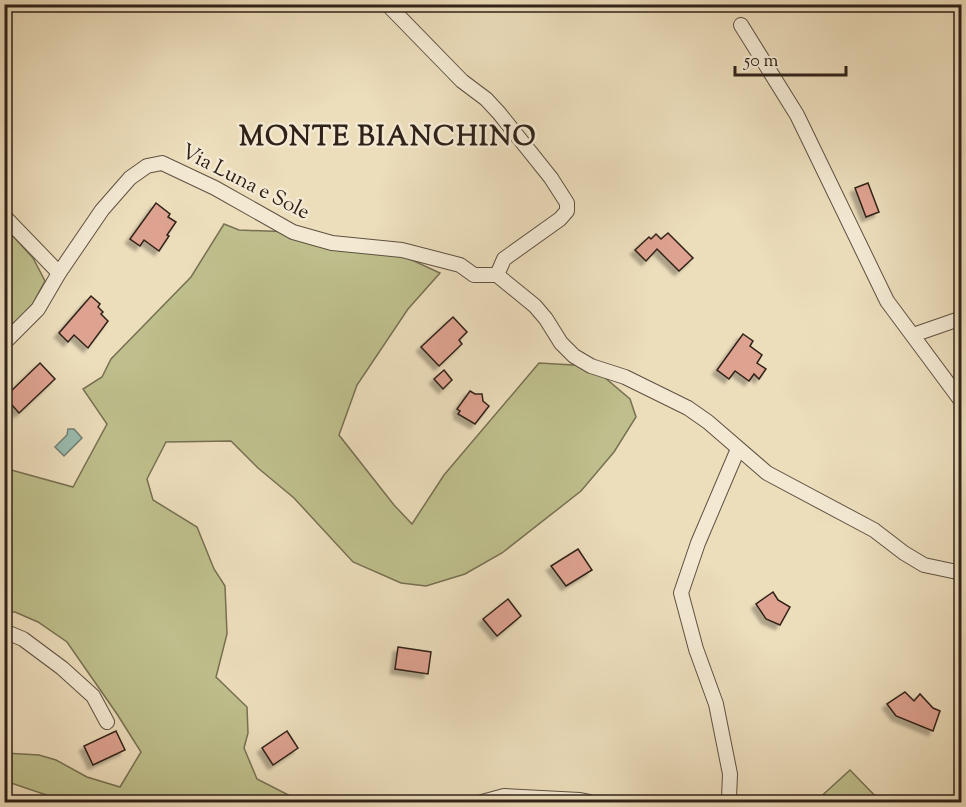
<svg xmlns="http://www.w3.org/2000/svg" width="966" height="807" font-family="'Sorts Mill Goudy',serif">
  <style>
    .green { fill: #bebf8c; stroke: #777052; stroke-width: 1.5 }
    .water { fill: #99bcb0; stroke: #6f7e74; stroke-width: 1.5 }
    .building { fill: #dea290; stroke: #302219; stroke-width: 1.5; filter: url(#shadow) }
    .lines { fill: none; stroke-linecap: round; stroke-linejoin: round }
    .street-casing { stroke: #5f5142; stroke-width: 16 }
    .street { stroke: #f3e9d3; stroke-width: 14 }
    .labels { text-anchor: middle; stroke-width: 5; stroke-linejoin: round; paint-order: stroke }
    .street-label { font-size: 21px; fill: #302219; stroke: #f3e9d3 }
    .district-label { font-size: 27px; font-weight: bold; letter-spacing: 1.5px; fill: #302219; stroke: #f3e9d3 }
  </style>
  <defs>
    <filter id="shadow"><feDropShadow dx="-4.5" dy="4.5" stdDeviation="1.5" flood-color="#0004"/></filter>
  </defs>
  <rect width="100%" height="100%" fill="#ecddbb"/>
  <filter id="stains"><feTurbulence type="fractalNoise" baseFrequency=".00333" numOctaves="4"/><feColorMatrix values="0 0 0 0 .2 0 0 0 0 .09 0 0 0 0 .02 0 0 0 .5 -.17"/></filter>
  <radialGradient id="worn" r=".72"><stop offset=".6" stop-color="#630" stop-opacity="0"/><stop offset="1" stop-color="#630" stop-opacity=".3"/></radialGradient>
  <g class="green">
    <path d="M 224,224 L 239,230 L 293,232 L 388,249 L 440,273 L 408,309 L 357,385 L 339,435 L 394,505 L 412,524 L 444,475 L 539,363 L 591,366 L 630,399 L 636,417 L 614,452 L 581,491 L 502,553 L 465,574 L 426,586 L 401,583 L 353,562 L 294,498 L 258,468 L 231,441 L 166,442 L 147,479 L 153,500 L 197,527 L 214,569 L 225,586 L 227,634 L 216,677 L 247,707 L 248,733 L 244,748 L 257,779 L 302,802 L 67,802 L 5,781 L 5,753 L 39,755 L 56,760 L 87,777 L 120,787 L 141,752 L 117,714 L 67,642 L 38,622 L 15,612 L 5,612 L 4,468 L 73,487 L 107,424 L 83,389 L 102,377 L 111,359 L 191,277 Z"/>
    <path d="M 4,226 L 33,258 L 45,281 L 31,307 L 5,332 Z"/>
    <path d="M 850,770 L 881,802 L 815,802 Z"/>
  </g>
  <path class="water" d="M 68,429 L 74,429 L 82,438 L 64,456 L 55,447 L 67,435 Z"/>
  <g class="building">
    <path d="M 868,183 L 879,212 L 866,217 L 855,188 Z"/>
    <path d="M 156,203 L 170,214 L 168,217 L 176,222 L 167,235 L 169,236 L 159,251 L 144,240 L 140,246 L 130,239 Z"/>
    <path d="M 668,233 L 693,258 L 679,271 L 657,249 L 646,261 L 635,250 L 649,237 L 651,239 L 656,234 L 661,239 Z"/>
    <path d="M 91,296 L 100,304 L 98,307 L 103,312 L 101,314 L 108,321 L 88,348 L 74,335 L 68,342 L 59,333 Z"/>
    <path d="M 453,317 L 467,332 L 459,340 L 462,344 L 439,366 L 421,347 Z"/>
    <path d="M 743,334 L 753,341 L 750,346 L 762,355 L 757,363 L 766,369 L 759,379 L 754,374 L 749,381 L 735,371 L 729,379 L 717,370 Z"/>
    <path d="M 40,363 L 55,379 L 19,413 L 5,397 Z"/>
    <path d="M 444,370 L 452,380 L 443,389 L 434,379 Z"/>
    <path d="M 470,391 L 475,394 L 482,394 L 483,401 L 489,406 L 475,424 L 458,414 L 460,411 L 457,409 Z"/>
    <path d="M 578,549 L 592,570 L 566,586 L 551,566 Z"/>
    <path d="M 773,592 L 778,600 L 790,607 L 780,625 L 766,619 L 756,604 Z"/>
    <path d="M 508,599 L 521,616 L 497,636 L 483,619 Z"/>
    <path d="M 398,647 L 431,652 L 428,674 L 395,669 Z"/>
    <path d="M 905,692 L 914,701 L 920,694 L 933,708 L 940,711 L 933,731 L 896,716 L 887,704 Z"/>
    <path d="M 116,731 L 125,750 L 93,765 L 84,746 Z"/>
    <path d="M 287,731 L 298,748 L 273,765 L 262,748 Z"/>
  </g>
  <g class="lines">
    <defs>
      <g id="street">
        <path d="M 387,4 L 462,81 L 486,99 L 499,113 L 551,178 L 567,203 L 567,211 L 560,219 L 504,259 L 497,275 L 535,306 L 546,319 L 561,343 L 574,356 L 591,366 L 625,377 L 688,408 L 708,422 L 767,473 L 874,530 L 904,553 L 924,565 L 962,573"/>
        <path d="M 741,25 L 797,115 L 887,301 L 962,402"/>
        <path d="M 4,216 L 59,273"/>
        <path d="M 913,335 L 962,318"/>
        <path d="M 4,343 L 38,309 L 59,273 L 102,210 L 130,178 L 147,166 L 162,163 L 215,188 L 293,232 L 332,243 L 402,250 L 460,265 L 474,275 L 497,275"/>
        <path d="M 4,631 L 23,639 L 62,668 L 93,696 L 107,722"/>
        <path d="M 482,802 L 504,796 L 580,800 L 590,802"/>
        <path d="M 728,802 L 729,798 L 730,774 L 716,704 L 696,649 L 681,593 L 698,543 L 738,449"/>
      </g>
    </defs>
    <use href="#street" class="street-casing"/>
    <use href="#street" class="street"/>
  </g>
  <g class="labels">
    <g class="street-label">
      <text transform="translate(246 181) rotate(27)" y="7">Via Luna e Sole</text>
    </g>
    <g class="district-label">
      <text x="388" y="145">MONTE BIANCHINO</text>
    </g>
  </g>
  <rect width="966" height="807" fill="none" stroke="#ecddbb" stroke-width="24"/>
  <rect x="6" y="6" width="954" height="795" fill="none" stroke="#302219" stroke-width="3"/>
  <rect x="12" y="12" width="942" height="783" fill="none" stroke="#302219" stroke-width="1.5"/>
  <path d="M735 66v9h111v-9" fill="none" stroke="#302219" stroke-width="3"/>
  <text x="744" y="66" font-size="18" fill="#302219" stroke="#f3e9d3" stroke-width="4.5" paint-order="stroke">50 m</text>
  <rect width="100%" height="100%" filter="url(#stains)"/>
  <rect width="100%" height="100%" fill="url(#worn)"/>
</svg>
